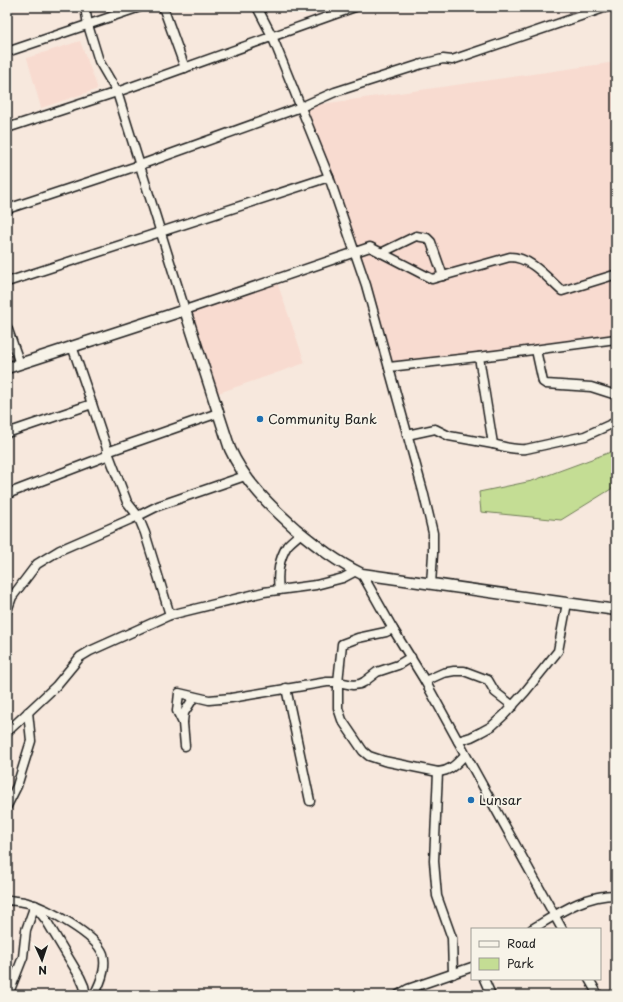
<svg xmlns="http://www.w3.org/2000/svg" width="623" height="1002" font-family="'Playpen Sans',sans-serif">
  <style>
    .built { fill: #f8dbd0 }
    .green { fill: #c4dd94; stroke: #707c58 }
    .lines { fill: none; stroke-linecap: round; stroke-linejoin: round }
    .minor-casing { stroke: #1c1c1c; stroke-width: 11 }
    .tertiary-casing { stroke: #1c1c1c; stroke-width: 13 }
    .minor { stroke: #f7f3e8; stroke-width: 8 }
    .tertiary { stroke: #f7f3e8; stroke-width: 10 }
    .poi-dot { fill: #1f6fb2; stroke: #f7f3e8; stroke-width: 1.5 }
    .labels { text-anchor: middle; stroke-width: 3.5; stroke-linejoin: round; paint-order: stroke }
    .poi-label { font-size: 13px; fill: #1c1c1c; stroke: #f7f3e8; text-anchor: start }
  </style>
  <rect width="100%" height="100%" fill="#f7e8dd"/>
  <filter id="ink" filterUnits="userSpaceOnUse"><feTurbulence type="fractalNoise" baseFrequency=".025" numOctaves="2"/><feDisplacementMap in="SourceGraphic" scale="8" xChannelSelector="R" yChannelSelector="G"/><feConvolveMatrix kernelMatrix="1 2 1 2 8 2 1 2 1" color-interpolation-filters="sRGB"/></filter>
  <g filter="url(#ink)">
    <g class="built">
      <path d="M 80,41 L 98,89 L 41,108 L 27,58 Z"/>
      <path d="M 616,62 L 616,339 L 389,367 L 301,107 Z"/>
      <path d="M 276,279 L 305,363 L 213,395 L 185,310 Z"/>
    </g>
    <path class="green" d="M 616,450 L 616,486 L 561,520 L 481,512 L 479,492 L 532,481 Z"/>
    <g class="lines">
      <defs>
        <g id="minor">
          <path d="M 85,7 L 88,25 L 99,61 L 117,92 L 185,310 L 370,247 L 432,279 L 510,257 C 531,257 548,279 562,291 L 614,275"/>
          <path d="M 163,7 L 185,68"/>
          <path d="M 257,7 L 272,36 L 329,177 L 366,285 L 423,491 L 433,533 L 433,554 L 431,584"/>
          <path d="M 7,52 L 140,7"/>
          <path d="M 7,128 L 117,92 L 355,7"/>
          <path d="M 7,209 L 140,165 L 301,107 L 335,92 L 422,64 L 443,59 L 452,60 L 607,7"/>
          <path d="M 381,253 L 416,236 L 427,238 L 431,242 L 443,276"/>
          <path d="M 7,282 L 329,177"/>
          <path d="M 7,327 L 20,364"/>
          <path d="M 72,346 L 92,404"/>
          <path d="M 536,350 L 543,382 L 546,384 L 591,387 L 616,395"/>
          <path d="M 479,357 L 493,444 C 504,447 514,450 526,449 L 585,436 L 616,422"/>
          <path d="M 389,367 L 495,355 L 616,339"/>
          <path d="M 7,433 L 92,404 L 109,455 L 127,502 L 138,516 L 60,550 L 37,564 L 12,597 L 7,611"/>
          <path d="M 407,435 L 435,429 L 449,436 L 493,444"/>
          <path d="M 107,452 L 218,413"/>
          <path d="M 7,494 L 109,455"/>
          <path d="M 362,574 L 393,629 L 425,681 L 458,741 L 562,929"/>
          <path d="M 279,590 C 277,575 279,559 287,546 C 291,541 297,537 301,533"/>
          <path d="M 170,615 L 145,533 L 138,516 L 158,506 L 245,476"/>
          <path d="M 393,629 L 386,632 L 358,638 L 342,644 L 338,682 L 338,708 L 342,720 L 363,751 L 369,756 L 384,761 L 438,772 C 451,771 457,763 465,755"/>
          <path d="M 425,681 L 443,673 L 454,671 L 464,671 L 488,680 L 495,692 L 513,706"/>
          <path d="M 286,688 L 310,801"/>
          <path d="M 183,722 L 184,713 L 194,697"/>
          <path d="M 7,732 L 56,686 L 80,657 L 90,651 L 170,615 L 264,592 L 316,585 L 343,578 L 356,571"/>
          <path d="M 458,741 L 471,737 L 481,732 L 492,726 L 504,715 L 525,692 L 558,651 L 567,603"/>
          <path d="M 185,746 L 183,723 L 177,711 L 179,693 L 209,700 L 231,698 L 327,682 L 338,682 L 353,685 L 360,684 L 364,682 L 377,672 L 398,665 L 411,657"/>
          <path d="M 438,772 L 434,861 L 437,896 L 452,938 L 453,974"/>
          <path d="M 7,806 L 17,786 L 31,741 L 28,712"/>
          <path d="M 7,900 C 14,901 22,901 28,903 C 47,908 96,935 103,954 C 107,967 100,984 94,995"/>
          <path d="M 35,906 L 46,920 L 80,977 L 84,986 L 86,995"/>
          <path d="M 532,929 C 559,913 584,895 616,895"/>
          <path d="M 484,979 L 491,995"/>
          <path d="M 589,979 L 598,995"/>
          <path d="M 8,995 L 23,957 L 26,930 L 35,905"/>
          <path d="M 398,995 L 408,989 L 472,967"/>
        </g>
        <path id="tertiary" d="M 7,368 L 185,310 L 230,449 C 245,482 270,506 296,529 C 318,547 337,562 362,574 L 616,610"/>
      </defs>
      <use href="#minor" class="minor-casing"/>
      <use href="#tertiary" class="tertiary-casing"/>
      <use href="#minor" class="minor"/>
      <use href="#tertiary" class="tertiary"/>
    </g>
  </g>
  <g class="poi-dot">
    <circle cx="260" cy="419" r="4"/>
    <circle cx="471" cy="800" r="4"/>
  </g>
  <g class="labels">
    <g class="poi-label">
      <text x="268" y="424">Community Bank</text>
      <text x="479" y="805">Lunsar</text>
    </g>
  </g>
  <rect width="623" height="1002" fill="none" stroke="#f7f3e8" stroke-width="24"/>
  <rect x="12" y="12" width="599" height="978" fill="none" stroke="#1c1c1c" stroke-width="1.5" filter="url(#ink)"/>
  <rect x="471" y="928" width="130" height="52" fill="#f7f3e8" stroke="#9f9d96"/>
  <rect x="479" y="941" width="20" height="6" fill="#f7f3e8" stroke="#9f9d96"/>
  <text x="507" y="948" font-size="12" fill="#1c1c1c">Road</text>
  <rect x="479" y="958" width="20" height="12" fill="#c4dd94" stroke="#9f9d96"/>
  <text x="507" y="968" font-size="12" fill="#1c1c1c">Park</text>
  <g transform="translate(42 960) rotate(177)" stroke="#f7f3e8" stroke-width="3" paint-order="stroke">
  <path d="M0-3L7 15L0 10L-7 15Z" fill="#1c1c1c"/>
  <text y="-6" font-size="11" font-weight="bold" text-anchor="middle" fill="#1c1c1c">N</text>
  </g>
</svg>
